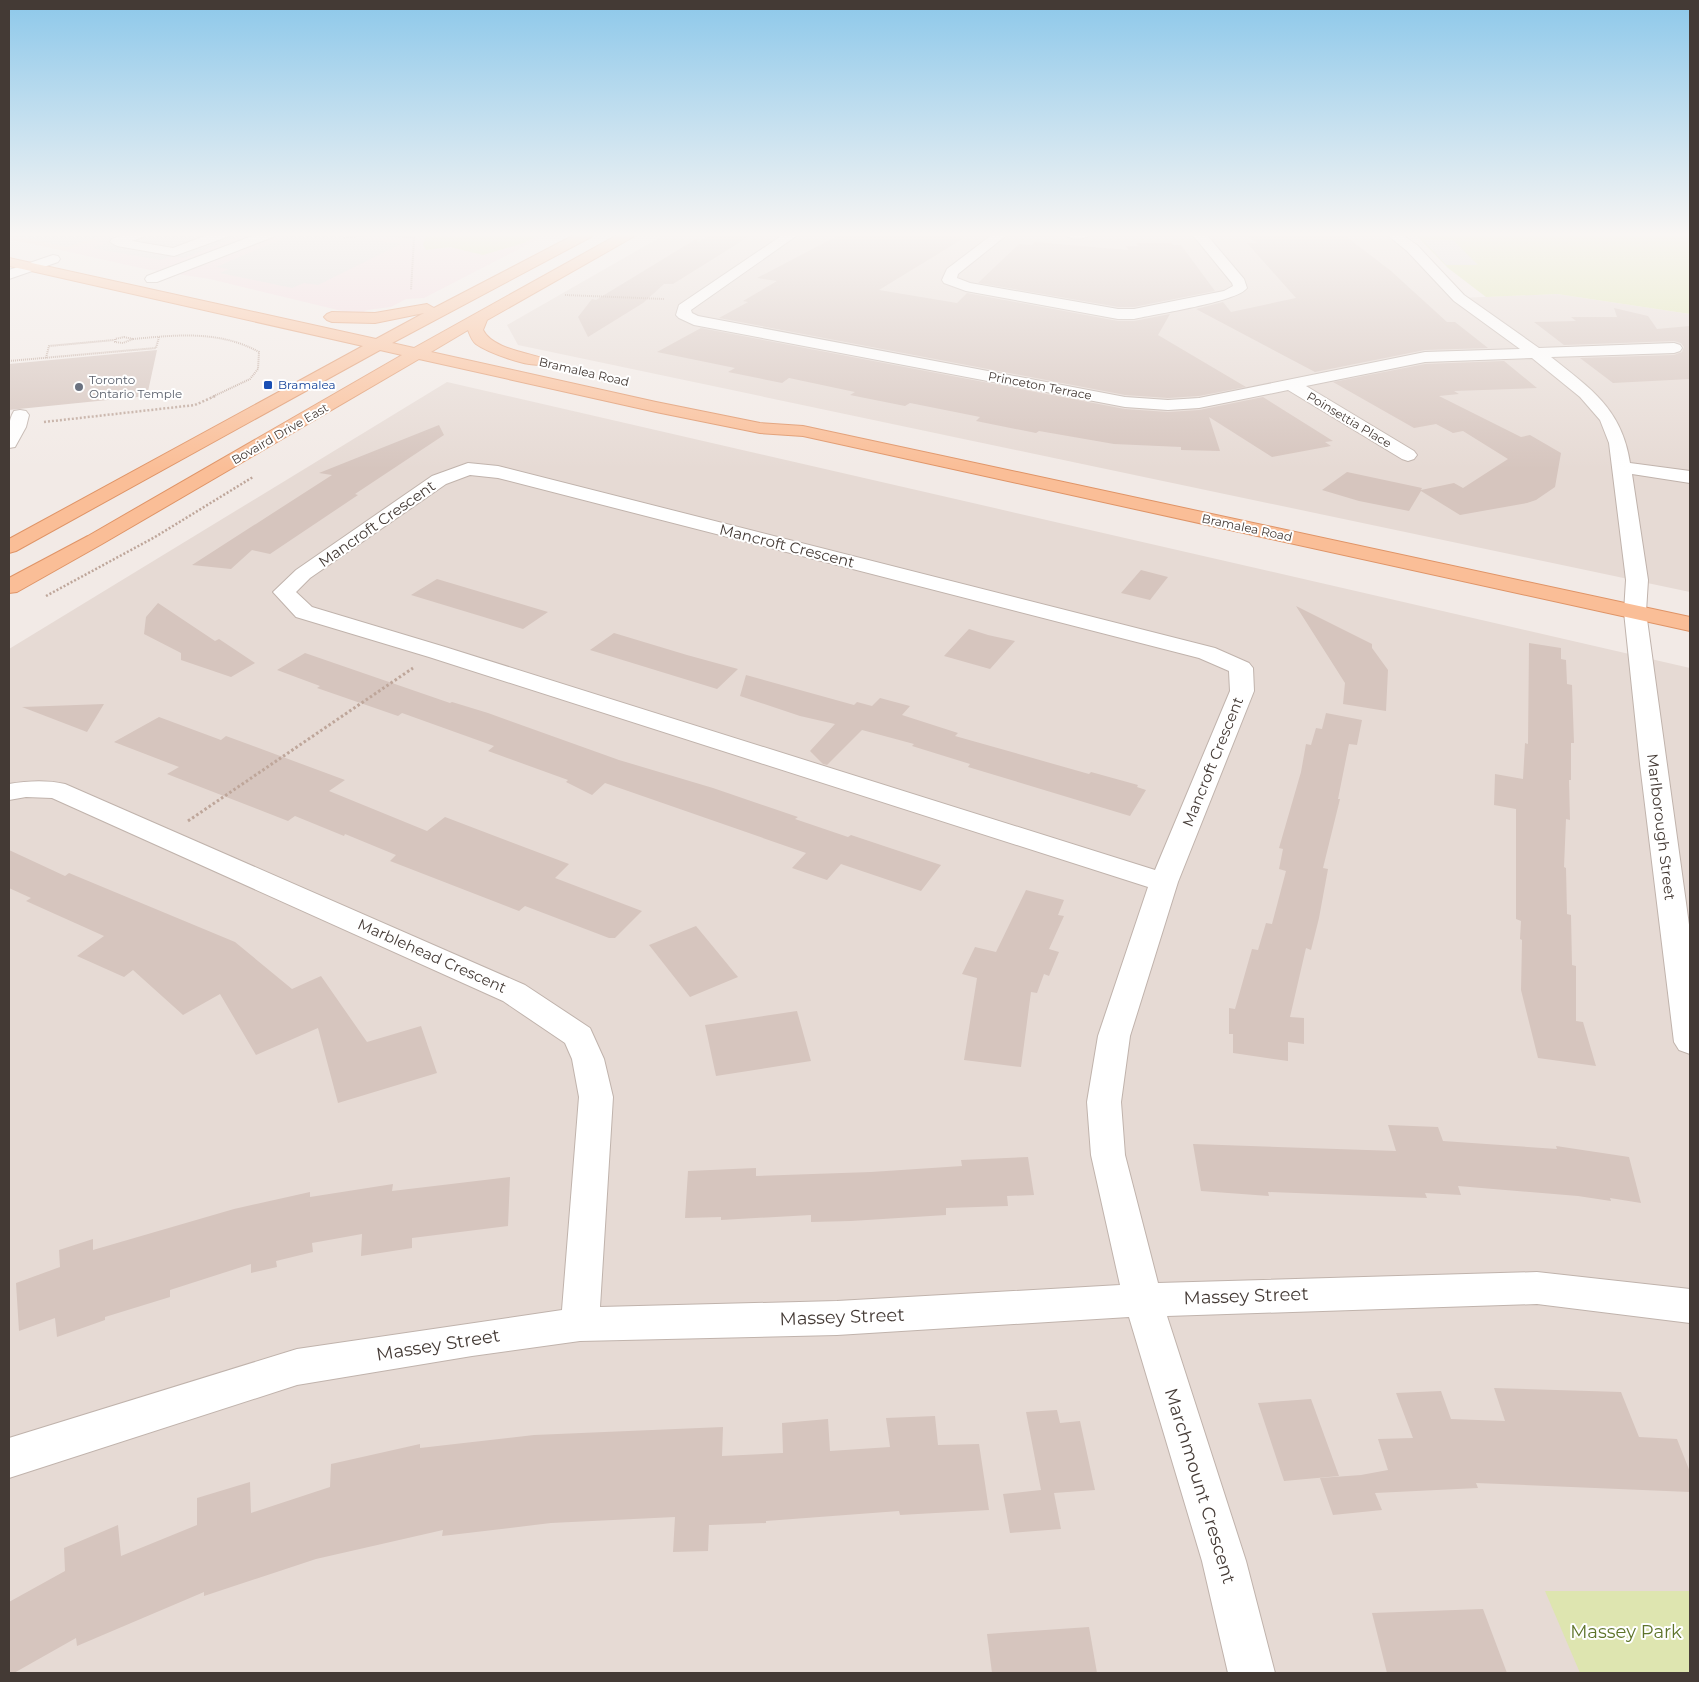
<svg xmlns="http://www.w3.org/2000/svg" width="1699" height="1682" font-family="Montserrat,sans-serif">
  <style>
    .residential { fill: #e6dad4 }
    .commercial { fill: #f4dad1 }
    .medical { fill: #f3d9de }
    .green { fill: #dee5b0 }
    .parking { fill: #e0dcdb }
    .building { fill: #d6c5be }
    .lines { fill: none; stroke-linecap: round; stroke-linejoin: round }
    .minor-casing { stroke: #c0b3ac; stroke-width: 2 }
    .major-casing { stroke: #df9467; stroke-width: 2 }
    .path-far2 { stroke: #bea69a; stroke-width: 2; stroke-dasharray: 1 1; stroke-linecap: butt }
    .path-far1 { stroke: #bea69a; stroke-width: 2.5; stroke-dasharray: 2 2; stroke-linecap: butt }
    .path { stroke: #bea69a; stroke-width: 3; stroke-dasharray: 2.5 2.5; stroke-linecap: butt }
    .minor { fill: #fff; fill-rule: evenodd }
    .major { fill: #fabe97; fill-rule: evenodd }
    .transit-dot { fill: #1a4fb4; stroke: #fff; stroke-width: 2 }
    .worship-dot { fill: #6b7280; stroke: #fff; stroke-width: 2 }
    .labels { text-anchor: middle; stroke-width: 4; stroke-linejoin: round; paint-order: stroke }
    .far-street-label { font-size: 12px; fill: #443a35; stroke: #fff }
    .far-worship-label { font-size: 12px; fill: #5b616d; stroke: #fff; text-anchor: start }
    .far-transit-label { font-size: 12px; fill: #164399; stroke: #fff; text-anchor: start }
    .street-label { font-size: 15px; fill: #443a35; stroke: #fff }
    .near-street-label { font-size: 18px; fill: #443a35; stroke: #fff }
    .near-park-label { font-size: 18px; fill: #5e742b; stroke: #fff }
  </style>
  <rect width="100%" height="100%" fill="#f2eae6"/>
  <g class="residential">
    <path d="M 666,234 L 1393,234 L 1412,248 L 1459,298 L 1557,294 L 1690,314 L 1690,592 L 518,345 L 507,325 Z"/>
    <path d="M 447,382 L 1690,668 L 1690,1673 L 9,1673 L 9,649 Z"/>
  </g>
  <path class="commercial" d="M 9,234 L 111,234 L 65,251 L 9,239 Z"/>
  <path class="medical" d="M 111,234 L 548,234 L 424,298 L 406,299 L 391,307 L 367,310 L 362,313 L 346,312 L 210,279 L 145,269 L 65,251 Z"/>
  <g class="green">
    <path d="M 491,234 L 541,234 L 524,243 L 483,255 L 450,247 L 426,250 L 423,245 L 426,236 L 450,237 Z"/>
    <path d="M 1415,234 L 1690,234 L 1690,314 L 1557,294 L 1486,297 L 1448,268 Z"/>
    <path d="M 1545,1591 L 1690,1591 L 1690,1673 L 1580,1673 Z"/>
  </g>
  <g class="parking">
    <path d="M 9,234 L 105,234 L 67,247 Z"/>
    <path d="M 117,234 L 245,234 L 184,258 L 173,256 L 160,260 L 92,248 L 105,243 L 97,241 Z"/>
    <path d="M 293,234 L 361,234 L 354,237 L 401,244 L 318,285 L 304,283 L 292,288 L 220,273 L 229,269 L 216,267 Z"/>
    <path d="M 1423,240 L 1453,240 L 1478,265 L 1446,265 Z"/>
  </g>
  <g class="building">
    <path d="M 712,234 L 753,234 L 673,284 L 664,284 L 643,303 L 588,337 L 578,317 L 592,299 L 596,300 L 696,239 L 698,242 Z"/>
    <path d="M 841,234 L 924,234 L 964,238 L 879,290 L 957,303 L 967,293 L 1118,321 L 1134,321 L 1170,314 L 1158,335 L 1246,387 L 1199,396 L 1168,398 L 1125,395 L 719,318 L 748,302 L 743,301 L 777,281 L 757,278 Z"/>
    <path d="M 1243,234 L 1343,234 L 1391,271 L 1447,322 L 1455,322 L 1488,348 L 1425,350 L 1315,372 L 1196,309 L 1223,302 L 1231,312 L 1296,298 L 1247,243 L 1257,243 Z"/>
    <path d="M 1035,242 L 1128,250 L 1126,246 L 1138,246 L 1136,243 L 1171,243 L 1173,245 L 1181,245 L 1215,291 L 1134,307 L 1118,307 L 978,283 L 1019,244 L 1032,245 Z"/>
    <path d="M 1614,308 L 1648,316 L 1657,329 L 1690,326 L 1690,379 L 1613,383 L 1580,358 L 1674,355 L 1682,352 L 1684,347 L 1681,343 L 1674,341 L 1564,345 L 1534,322 L 1576,321 L 1571,317 L 1617,317 Z"/>
    <path d="M 701,328 L 1125,409 L 1168,412 L 1199,410 L 1263,397 L 1333,441 L 1325,442 L 1331,446 L 1272,457 L 1209,417 L 1220,451 L 1181,450 L 1181,447 L 1114,444 L 1039,431 L 1036,433 L 976,421 L 980,417 L 910,403 L 905,406 L 850,395 L 855,392 L 789,378 L 782,383 L 728,372 L 735,368 L 657,352 Z"/>
    <path d="M 157,350 L 147,396 L 9,410 L 9,364 Z"/>
    <path d="M 1504,361 L 1537,388 L 1454,391 L 1459,394 L 1439,396 L 1521,437 L 1530,435 L 1561,453 L 1555,487 L 1536,500 L 1527,503 L 1460,515 L 1421,491 L 1409,511 L 1359,501 L 1322,490 L 1347,472 L 1422,488 L 1421,490 L 1454,483 L 1463,488 L 1508,459 L 1463,431 L 1453,433 L 1436,424 L 1414,428 L 1333,382 L 1425,364 Z"/>
    <path d="M 439,425 L 444,435 L 355,494 L 358,495 L 270,554 L 252,550 L 231,569 L 192,565 L 332,475 L 319,473 Z"/>
    <path d="M 1141,570 L 1168,577 L 1150,600 L 1121,593 Z"/>
    <path d="M 437,579 L 548,612 L 523,629 L 411,595 Z"/>
    <path d="M 158,603 L 215,641 L 219,639 L 255,663 L 231,677 L 181,660 L 181,653 L 144,634 L 146,617 Z"/>
    <path d="M 1296,606 L 1372,644 L 1372,648 L 1388,670 L 1386,711 L 1343,704 L 1345,683 Z"/>
    <path d="M 969,629 L 988,635 L 1015,641 L 990,669 L 944,656 Z"/>
    <path d="M 614,633 L 687,655 L 738,669 L 717,689 L 590,650 Z"/>
    <path d="M 1529,643 L 1561,648 L 1561,659 L 1566,660 L 1567,684 L 1572,685 L 1574,743 L 1571,743 L 1571,780 L 1569,780 L 1570,820 L 1566,819 L 1564,867 L 1566,868 L 1567,914 L 1571,915 L 1572,965 L 1576,966 L 1576,1021 L 1583,1022 L 1596,1066 L 1538,1058 L 1521,990 L 1522,940 L 1520,939 L 1521,921 L 1516,919 L 1516,809 L 1494,805 L 1495,774 L 1523,779 L 1525,743 L 1528,744 Z"/>
    <path d="M 305,653 L 450,703 L 452,702 L 488,713 L 619,760 L 713,788 L 798,817 L 795,819 L 848,837 L 851,835 L 941,865 L 921,891 L 841,864 L 827,880 L 792,868 L 806,853 L 605,783 L 592,795 L 566,782 L 568,780 L 488,751 L 494,746 L 402,713 L 398,716 L 317,688 L 320,686 L 277,670 Z"/>
    <path d="M 746,675 L 854,705 L 857,702 L 872,706 L 880,698 L 910,706 L 902,715 L 958,733 L 955,736 L 1089,774 L 1091,772 L 1138,785 L 1137,787 L 1146,790 L 1130,816 L 968,767 L 970,764 L 912,746 L 914,744 L 862,730 L 827,765 L 823,764 L 810,751 L 835,724 L 800,716 L 740,696 Z"/>
    <path d="M 104,704 L 87,732 L 22,707 Z"/>
    <path d="M 1326,713 L 1362,720 L 1357,745 L 1349,744 L 1338,799 L 1340,799 L 1323,868 L 1328,869 L 1319,918 L 1311,950 L 1306,948 L 1290,1017 L 1304,1018 L 1304,1044 L 1288,1042 L 1288,1061 L 1233,1053 L 1233,1034 L 1229,1034 L 1229,1008 L 1235,1009 L 1252,949 L 1258,950 L 1266,923 L 1272,924 L 1286,871 L 1279,869 L 1283,849 L 1279,848 L 1301,772 L 1306,744 L 1311,745 L 1316,728 L 1322,729 Z"/>
    <path d="M 159,717 L 221,740 L 226,736 L 345,780 L 329,791 L 427,831 L 445,817 L 569,864 L 555,878 L 642,911 L 615,938 L 609,938 L 525,906 L 519,911 L 390,861 L 396,855 L 345,834 L 344,836 L 295,816 L 288,821 L 167,774 L 179,767 L 114,742 Z"/>
    <path d="M 9,850 L 65,876 L 69,873 L 235,942 L 292,989 L 321,976 L 367,1042 L 421,1026 L 437,1073 L 338,1103 L 318,1028 L 256,1055 L 220,994 L 183,1015 L 133,970 L 124,977 L 77,956 L 104,936 L 26,901 L 31,898 L 9,888 Z"/>
    <path d="M 1026,890 L 1064,900 L 1058,915 L 1064,916 L 1049,949 L 1059,952 L 1049,976 L 1044,974 L 1037,993 L 1031,992 L 1021,1067 L 964,1060 L 977,978 L 962,974 L 975,947 L 996,952 Z"/>
    <path d="M 696,926 L 738,977 L 690,997 L 649,945 Z"/>
    <path d="M 797,1011 L 811,1061 L 716,1076 L 705,1025 Z"/>
    <path d="M 1388,1125 L 1438,1127 L 1443,1141 L 1557,1149 L 1556,1146 L 1629,1157 L 1641,1203 L 1610,1198 L 1611,1201 L 1578,1196 L 1458,1186 L 1461,1195 L 1425,1193 L 1427,1198 L 1268,1192 L 1269,1196 L 1201,1191 L 1193,1144 L 1396,1151 Z"/>
    <path d="M 1028,1157 L 1034,1195 L 1007,1196 L 1008,1206 L 946,1208 L 946,1215 L 851,1221 L 811,1222 L 811,1215 L 721,1220 L 721,1217 L 685,1218 L 688,1171 L 756,1168 L 756,1176 L 871,1172 L 962,1166 L 961,1160 Z"/>
    <path d="M 510,1177 L 508,1226 L 412,1238 L 412,1248 L 361,1256 L 362,1234 L 312,1243 L 313,1252 L 276,1261 L 277,1267 L 251,1273 L 251,1264 L 170,1290 L 170,1297 L 105,1317 L 105,1320 L 57,1337 L 55,1318 L 19,1331 L 16,1283 L 60,1267 L 59,1250 L 93,1239 L 93,1250 L 234,1209 L 310,1192 L 310,1197 L 393,1184 L 392,1191 Z"/>
    <path d="M 1494,1388 L 1621,1392 L 1639,1437 L 1677,1439 L 1690,1472 L 1690,1492 L 1476,1483 L 1478,1488 L 1375,1493 L 1382,1510 L 1333,1515 L 1320,1478 L 1361,1475 L 1388,1470 L 1378,1439 L 1413,1438 L 1396,1393 L 1441,1391 L 1451,1419 L 1505,1421 Z"/>
    <path d="M 1311,1399 L 1339,1476 L 1284,1481 L 1258,1403 Z"/>
    <path d="M 1057,1410 L 1060,1423 L 1080,1421 L 1095,1490 L 1054,1493 L 1061,1529 L 1010,1533 L 1003,1494 L 1041,1490 L 1026,1412 Z"/>
    <path d="M 935,1416 L 938,1445 L 979,1444 L 989,1510 L 900,1515 L 899,1511 L 766,1521 L 766,1523 L 709,1525 L 708,1551 L 673,1552 L 675,1517 L 551,1523 L 442,1536 L 443,1530 L 316,1559 L 204,1596 L 204,1592 L 77,1646 L 76,1638 L 14,1673 L 9,1673 L 9,1602 L 65,1571 L 64,1548 L 118,1525 L 121,1556 L 197,1525 L 197,1498 L 250,1482 L 251,1513 L 330,1487 L 331,1464 L 420,1444 L 420,1448 L 534,1435 L 723,1427 L 722,1456 L 783,1453 L 782,1423 L 828,1419 L 830,1451 L 890,1447 L 886,1418 Z"/>
    <path d="M 1483,1609 L 1507,1673 L 1387,1673 L 1372,1613 Z"/>
    <path d="M 1089,1627 L 1097,1673 L 992,1673 L 987,1634 Z"/>
  </g>
  <g class="lines">
    <defs>
      <g id="minor">
        <path d="M 127,234 L 144,234 L 143,237 L 132,241 L 173,248 L 210,234 L 229,234 L 227,237 L 174,256 L 117,246 L 110,242 L 112,239 Z"/>
        <path d="M 257,234 L 275,234 L 273,237 L 157,282 L 147,282 L 145,279 L 147,276 Z"/>
        <path d="M 784,234 L 799,234 L 691,310 L 692,313 L 698,316 L 1125,397 L 1168,400 L 1199,398 L 1425,352 L 1520,349 L 1454,301 L 1407,251 L 1386,234 L 1401,234 L 1417,245 L 1464,295 L 1539,348 L 1674,343 L 1680,345 L 1682,348 L 1680,351 L 1674,353 L 1551,357 C 1591,389 1622,409 1630,463 L 1690,471 L 1690,483 L 1632,474 L 1648,580 L 1646,612 L 1690,932 L 1690,1054 L 1679,1050 L 1674,1042 L 1640,764 L 1624,612 L 1626,580 L 1609,443 L 1600,420 L 1580,397 L 1532,358 L 1425,362 L 1306,386 L 1414,451 L 1417,455 L 1414,459 L 1408,461 L 1402,459 L 1288,390 L 1199,408 L 1168,410 L 1125,407 L 694,325 L 679,318 L 676,315 L 679,305 Z"/>
        <path d="M 993,234 L 1008,234 L 958,274 L 957,278 L 970,283 L 1118,309 L 1134,309 L 1224,291 L 1233,286 L 1232,283 L 1192,234 L 1206,234 L 1244,279 L 1247,288 C 1237,302 1155,314 1134,319 L 1118,319 L 966,291 L 944,283 L 942,280 L 947,269 Z"/>
        <path d="M 1064,234 L 1091,234 C 1085,240 1070,240 1064,234 Z"/>
        <path d="M 53,255 L 58,256 L 60,259 L 58,262 L 9,279 L 9,270 Z"/>
        <path d="M 20,410 L 26,411 L 29,415 L 26,427 L 15,447 L 9,448 C 9,436 7,422 14,411 Z"/>
        <path d="M 468,463 L 498,466 L 1215,648 L 1249,663 L 1253,668 L 1254,691 L 1178,882 L 1130,1036 L 1121,1102 L 1125,1155 L 1158,1283 L 1537,1272 L 1690,1289 L 1690,1323 L 1537,1304 L 1167,1316 L 1246,1561 L 1275,1673 L 1228,1673 L 1202,1561 L 1129,1317 L 837,1335 L 580,1341 L 472,1356 L 297,1385 L 9,1478 L 9,1438 L 297,1349 L 562,1310 L 579,1097 L 572,1059 L 565,1043 L 503,1001 L 52,798 L 26,797 L 9,800 L 9,784 C 27,781 47,780 65,784 L 525,985 L 590,1028 L 604,1059 L 613,1097 L 600,1307 L 837,1301 L 1120,1285 L 1091,1155 L 1087,1102 L 1098,1036 L 1148,887 L 429,657 L 296,617 L 273,592 L 296,570 L 432,476 ZM 470,475 L 498,478 L 1199,658 L 1229,671 L 1230,691 L 1155,870 L 445,647 L 312,607 L 296,592 L 310,578 L 446,484 Z"/>
      </g>
      <path id="major" d="M 576,234 L 593,234 L 591,237 L 392,343 L 414,348 L 619,234 L 634,234 L 633,237 L 487,320 L 483,330 C 492,348 524,352 542,358 L 544,361 L 542,364 C 529,368 487,352 476,344 C 472,341 470,335 468,330 L 431,352 L 656,402 L 760,423 L 803,426 L 1690,617 L 1690,631 L 803,436 L 760,433 L 656,412 L 419,359 L 102,544 L 17,592 L 9,593 L 9,578 L 88,536 L 402,355 L 380,350 L 16,551 L 9,553 L 9,539 L 363,346 L 9,266 L 9,258 L 376,339 L 424,313 L 375,323 L 332,322 L 327,320 L 324,317 L 327,314 L 332,312 L 375,313 L 427,304 L 434,308 Z"/>
    </defs>
    <use href="#minor" class="minor-casing"/>
    <use href="#major" class="major-casing"/>
    <g class="path-far2">
      <path d="M 376,234 L 414,238 L 411,290"/>
      <path d="M 344,238 L 374,234"/>
      <path d="M 565,295 L 664,299"/>
      <path d="M 124,337 L 133,339 L 123,343 L 115,342 L 115,339 Z"/>
      <path d="M 133,339 C 177,335 219,330 259,352 L 258,369 L 250,379 L 212,397"/>
      <path d="M 46,358 L 49,346 L 114,340"/>
      <path d="M 9,361 L 156,348 L 159,337"/>
    </g>
    <g class="path-far1">
      <path d="M 44,422 L 195,405 L 215,396"/>
      <path d="M 46,596 L 155,537 L 253,477"/>
    </g>
    <path class="path" d="M 188,821 L 413,668"/>
    <use href="#minor" class="minor"/>
    <use href="#major" class="major"/>
  </g>
  <linearGradient id="sky" x2="0" y2="1"><stop stop-color="#8dc8ea"/><stop offset="0.5" stop-color="#f9f6f4"/><stop offset="1" stop-color="#f9f6f4" stop-opacity="0"/></linearGradient>
  <rect width="1699" height="469" fill="url(#sky)"/>
  <rect class="transit-dot" x="263" y="380" width="10" height="10" rx="2.5"/>
  <circle class="worship-dot" cx="79" cy="387" r="5"/>
  <g class="labels">
    <g class="far-street-label">
      <text transform="translate(584 372) rotate(13)" y="4">Bramalea Road</text>
      <text transform="translate(1040 386) rotate(11)" y="4">Princeton Terrace</text>
      <text transform="translate(1349 420) rotate(31)" y="4">Poinsettia Place</text>
      <text transform="translate(280 434) rotate(-30)" y="4">Bovaird Drive East</text>
      <text transform="translate(1247 528) rotate(12)" y="4">Bramalea Road</text>
    </g>
    <g class="far-worship-label">
      <text x="89" y="384">Toronto<tspan x="89" dy="14">Ontario Temple</tspan></text>
    </g>
    <g class="far-transit-label">
      <text x="278" y="389">Bramalea</text>
    </g>
    <g class="street-label">
      <text transform="translate(377 524) rotate(-35)" y="5">Mancroft Crescent</text>
      <text transform="translate(787 546) rotate(14)" y="5">Mancroft Crescent</text>
      <text transform="translate(1213 762) rotate(-68)" y="5">Mancroft Crescent</text>
      <text transform="translate(1661 827) rotate(83)" y="5">Marlborough Street</text>
      <text transform="translate(432 956) rotate(24)" y="5">Marblehead Crescent</text>
    </g>
    <g class="near-street-label">
      <text transform="translate(1246 1296) rotate(-2)" y="6">Massey Street</text>
      <text transform="translate(842 1317) rotate(-2)" y="6">Massey Street</text>
      <text transform="translate(438 1345) rotate(-9)" y="6">Massey Street</text>
      <text transform="translate(1200 1486) rotate(73)" y="6">Marchmount Crescent</text>
    </g>
    <g class="near-park-label">
      <text x="1626" y="1638">Massey Park</text>
    </g>
  </g>
  <rect width="1699" height="1682" fill="none" stroke="#443a35" stroke-width="20"/>
</svg>
